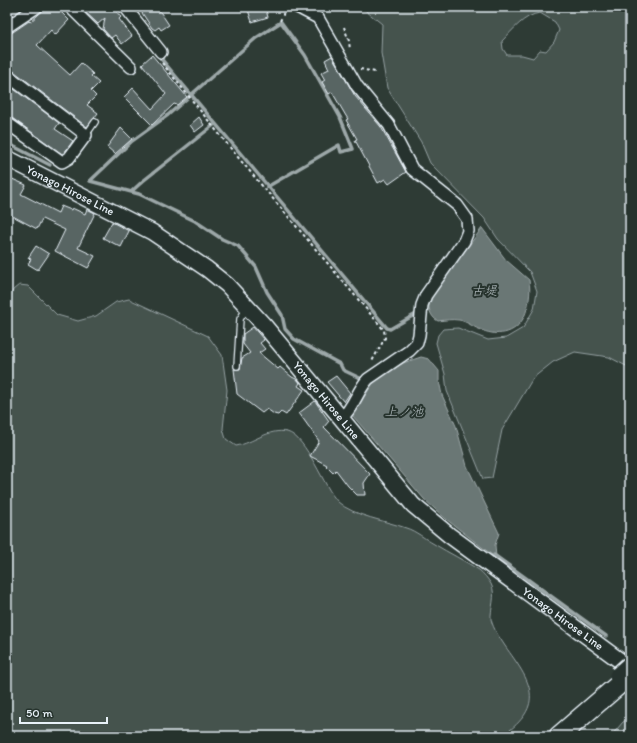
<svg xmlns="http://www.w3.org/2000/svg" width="637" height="743" font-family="Itim,'Klee One',sans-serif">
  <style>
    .green { fill: #45524e; stroke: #96a2a3; fill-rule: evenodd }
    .water { fill: #6b7775; stroke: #9da8a9 }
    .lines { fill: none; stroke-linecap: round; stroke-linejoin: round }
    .stream { stroke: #9da8a9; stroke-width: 3.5 }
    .building { fill: #596563; stroke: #e8f1f8 }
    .service-casing { stroke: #e8f1f8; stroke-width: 8 }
    .minor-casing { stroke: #e8f1f8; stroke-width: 14 }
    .secondary-casing { stroke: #e8f1f8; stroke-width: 18 }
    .motorway-casing { stroke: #e8f1f8; stroke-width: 22 }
    .path { stroke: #e8f1f8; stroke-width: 2; stroke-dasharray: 3 3; stroke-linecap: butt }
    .service { stroke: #26332d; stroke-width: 5.5 }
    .minor { stroke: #26332d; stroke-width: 11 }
    .secondary { stroke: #26332d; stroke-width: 15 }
    .motorway { stroke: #26332d; stroke-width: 19 }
    .motorway-bridge-casing { stroke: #e8f1f8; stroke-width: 22; stroke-linecap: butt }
    .motorway-bridge { stroke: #26332d; stroke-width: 19 }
    .labels { text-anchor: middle; stroke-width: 4; stroke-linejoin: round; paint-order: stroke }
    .street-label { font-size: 12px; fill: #e8f1f8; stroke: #26332d }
    .water-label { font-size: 13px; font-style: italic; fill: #b0babd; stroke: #26332d }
  </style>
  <rect width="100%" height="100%" fill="#2e3b35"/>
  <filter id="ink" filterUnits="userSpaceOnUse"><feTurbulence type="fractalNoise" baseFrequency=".025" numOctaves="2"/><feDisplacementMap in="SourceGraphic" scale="8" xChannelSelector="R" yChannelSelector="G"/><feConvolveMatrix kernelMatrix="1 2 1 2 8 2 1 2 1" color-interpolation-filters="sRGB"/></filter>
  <g filter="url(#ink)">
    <g class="green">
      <path d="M 361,7 L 630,7 L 630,368 L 609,357 L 575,352 L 553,362 L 533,378 L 502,430 L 492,478 L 483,479 L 447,391 L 445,374 L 436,343 L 438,335 L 443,329 L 458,328 L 488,340 L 506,338 L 523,328 L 534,309 L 537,291 L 530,272 L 498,239 L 484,218 L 430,163 L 421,142 L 387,88 L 381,53 L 382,24 ZM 540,13 L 555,22 L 559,30 L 554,42 L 546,51 L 540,50 L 533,58 L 522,55 L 507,55 L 503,49 L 502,41 C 513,30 524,15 540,13 Z"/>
      <path d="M 19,285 L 28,286 L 57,315 L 78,321 L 96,316 L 116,302 L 129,299 L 208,336 L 222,355 L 227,390 L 223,429 L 226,439 L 236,446 C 253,443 269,428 287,432 C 307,437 324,488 338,502 C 353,516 387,521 406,528 C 416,531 425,539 434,544 C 449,553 465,561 479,570 C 483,573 488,579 491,584 C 497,595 490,610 491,619 C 493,629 500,638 505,646 C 531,682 547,705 502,736 L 7,736 L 7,305 L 13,290 Z"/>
      <path d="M 630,718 L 630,736 L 611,736 L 623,722 Z"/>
    </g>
    <g class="water">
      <path d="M 482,228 L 506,260 L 529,280 C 531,292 529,306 524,317 C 515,335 496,337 479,329 C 473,327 466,321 459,320 C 452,319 445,320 438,321 C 430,317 427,306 430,298 Z"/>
      <path d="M 421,357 L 429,359 L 439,371 L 439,381 L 442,395 L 456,426 L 467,466 L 499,533 L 495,545 L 496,558 L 446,519 L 424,499 L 352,415 L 376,379 L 403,363 Z"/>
    </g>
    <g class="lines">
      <g class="stream">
        <path d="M 157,54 L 387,328 L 390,329 L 416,314"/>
        <path d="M 7,143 L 50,165"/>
        <path d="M 267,187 L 339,145 L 341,152 L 353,149 L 340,117 L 305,55 L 281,22 L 256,38 L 168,115 L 132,141 L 90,181 L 139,194 L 195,221 L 222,239 L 238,246 L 256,267 L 267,292 L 282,315 L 285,329 L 294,339 L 340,364 L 343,370 L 364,380"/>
        <path d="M 132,191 L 143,181 L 215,124"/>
        <path d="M 494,555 L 606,636"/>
      </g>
    </g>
    <g class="building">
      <path d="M 47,7 L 56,7 L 69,20 L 55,35 L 51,30 L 37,45 L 70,75 L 81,63 L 93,74 L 91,76 L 99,83 L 91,91 L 96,96 L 87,105 L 98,113 L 87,127 L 11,69 L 7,68 L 7,36 L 29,21 L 30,22 Z"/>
      <path d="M 80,7 L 117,7 L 114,9 L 121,17 L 119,19 L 132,36 L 122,44 L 115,35 L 111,38 L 103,29 L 105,18 L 98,24 Z"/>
      <path d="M 138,7 L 157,7 L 169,25 L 161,30 L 159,27 L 155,30 L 152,28 Z"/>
      <path d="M 247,7 L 265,7 L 268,17 L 252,22 Z"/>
      <path d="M 152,55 L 187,97 L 177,105 L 174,104 L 152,125 L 124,97 L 133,88 L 152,109 L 166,94 L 142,64 Z"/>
      <path d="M 332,56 L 355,96 L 381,127 L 406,172 L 389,184 L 385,179 L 378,183 L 355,140 L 357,139 L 346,120 L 348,119 L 346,116 L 332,92 L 329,94 L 322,82 L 325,80 L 321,73 L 329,69 L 325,60 Z"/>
      <path d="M 7,84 L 59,123 L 55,129 L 73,141 L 64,153 L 62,154 L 9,116 L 11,113 L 7,109 Z"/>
      <path d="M 199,117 L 204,125 L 195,132 L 190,125 Z"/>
      <path d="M 121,128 L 132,139 L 115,154 L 107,147 Z"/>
      <path d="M 10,178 L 26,185 L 21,194 L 58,213 L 61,206 L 71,210 L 72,208 L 85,214 L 87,209 L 95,213 L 78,248 L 95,256 L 88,268 L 55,251 L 65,230 L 42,219 L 37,229 L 7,213 L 7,186 Z"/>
      <path d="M 112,222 L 129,231 L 121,247 L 103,238 Z"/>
      <path d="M 36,246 L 49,254 L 38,270 L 28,264 L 31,259 L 28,258 Z"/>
      <path d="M 253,327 L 264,340 L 260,343 L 265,349 L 259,353 L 278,369 L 280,367 L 292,377 L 298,380 L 300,383 L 298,386 L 304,390 L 286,415 L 281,412 L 278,415 L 274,414 L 267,409 L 262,413 L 237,394 L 234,369 L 240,369 L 242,358 L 250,353 L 243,344 L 243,334 Z"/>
      <path d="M 336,376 L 350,393 L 344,402 L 327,382 Z"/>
      <path d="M 315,401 L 329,421 L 324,427 L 370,474 L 364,483 L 365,495 L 357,495 L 348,486 L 336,470 L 333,473 L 326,466 L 327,465 L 310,456 L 319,441 L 299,413 Z"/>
    </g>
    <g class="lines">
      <defs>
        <g id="service">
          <path d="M 86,135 L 95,122"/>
          <path d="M 237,366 L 240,319 L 247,308"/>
        </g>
        <g id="minor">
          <path d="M 70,7 L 131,67"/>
          <path d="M 125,7 L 161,52"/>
          <path d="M 297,7 L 318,18 L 357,86 L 389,125 L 412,169 L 457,205 L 467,219 L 468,231 L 464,241 L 426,295 L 422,305 L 419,335 L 417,343 L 409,351 L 368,379 C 357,391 354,407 341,419"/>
          <path d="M 7,27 L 37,7"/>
          <path d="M 7,75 L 86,135 L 69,158 L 62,162 L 7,123"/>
        </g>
        <g id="secondary">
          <path id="s1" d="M 7,158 L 152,232 L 207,269 L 227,285 L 264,325 L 413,505 L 449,535 L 630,668"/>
        </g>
        <path id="motorway" d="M 559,736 L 630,675"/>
      </defs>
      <use href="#service" class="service-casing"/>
      <use href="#minor" class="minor-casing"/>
      <use href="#secondary" class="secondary-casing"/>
      <use href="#motorway" class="motorway-casing"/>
      <g class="path">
        <path d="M 280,21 L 283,15 L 284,7"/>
        <path d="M 344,27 L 349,41 L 350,50"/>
        <path d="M 162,63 L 236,155 L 384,330 L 385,338 L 371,363"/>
        <path d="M 360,69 L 375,72"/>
      </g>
      <use href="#service" class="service"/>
      <use href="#minor" class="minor"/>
      <use href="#secondary" class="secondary"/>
      <use href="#motorway" class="motorway"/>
      <defs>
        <path id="motorway-bridge" d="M 619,676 L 630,666"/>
      </defs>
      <use href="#motorway-bridge" class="motorway-bridge-casing"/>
      <use href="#motorway-bridge" class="motorway-bridge"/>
    </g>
  </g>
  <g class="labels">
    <g class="street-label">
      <text dy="4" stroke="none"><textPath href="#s1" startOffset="71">Yonago Hirose Line</textPath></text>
      <text dy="4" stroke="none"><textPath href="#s1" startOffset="407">Yonago Hirose Line</textPath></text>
      <text dy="4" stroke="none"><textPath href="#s1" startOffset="731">Yonago Hirose Line</textPath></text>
    </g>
    <g class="water-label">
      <text x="484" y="295">古堤</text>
      <text x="404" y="416">上ノ池</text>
    </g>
  </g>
  <rect width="637" height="743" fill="none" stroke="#26332d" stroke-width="24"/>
  <rect x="12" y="12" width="613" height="719" fill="none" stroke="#e8f1f8" stroke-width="1.5" filter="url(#ink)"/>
  <path d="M20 717v6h87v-6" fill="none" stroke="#e8f1f8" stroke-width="2"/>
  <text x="26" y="717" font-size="12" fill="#e8f1f8" stroke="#26332d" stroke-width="3" paint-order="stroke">50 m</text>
</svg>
